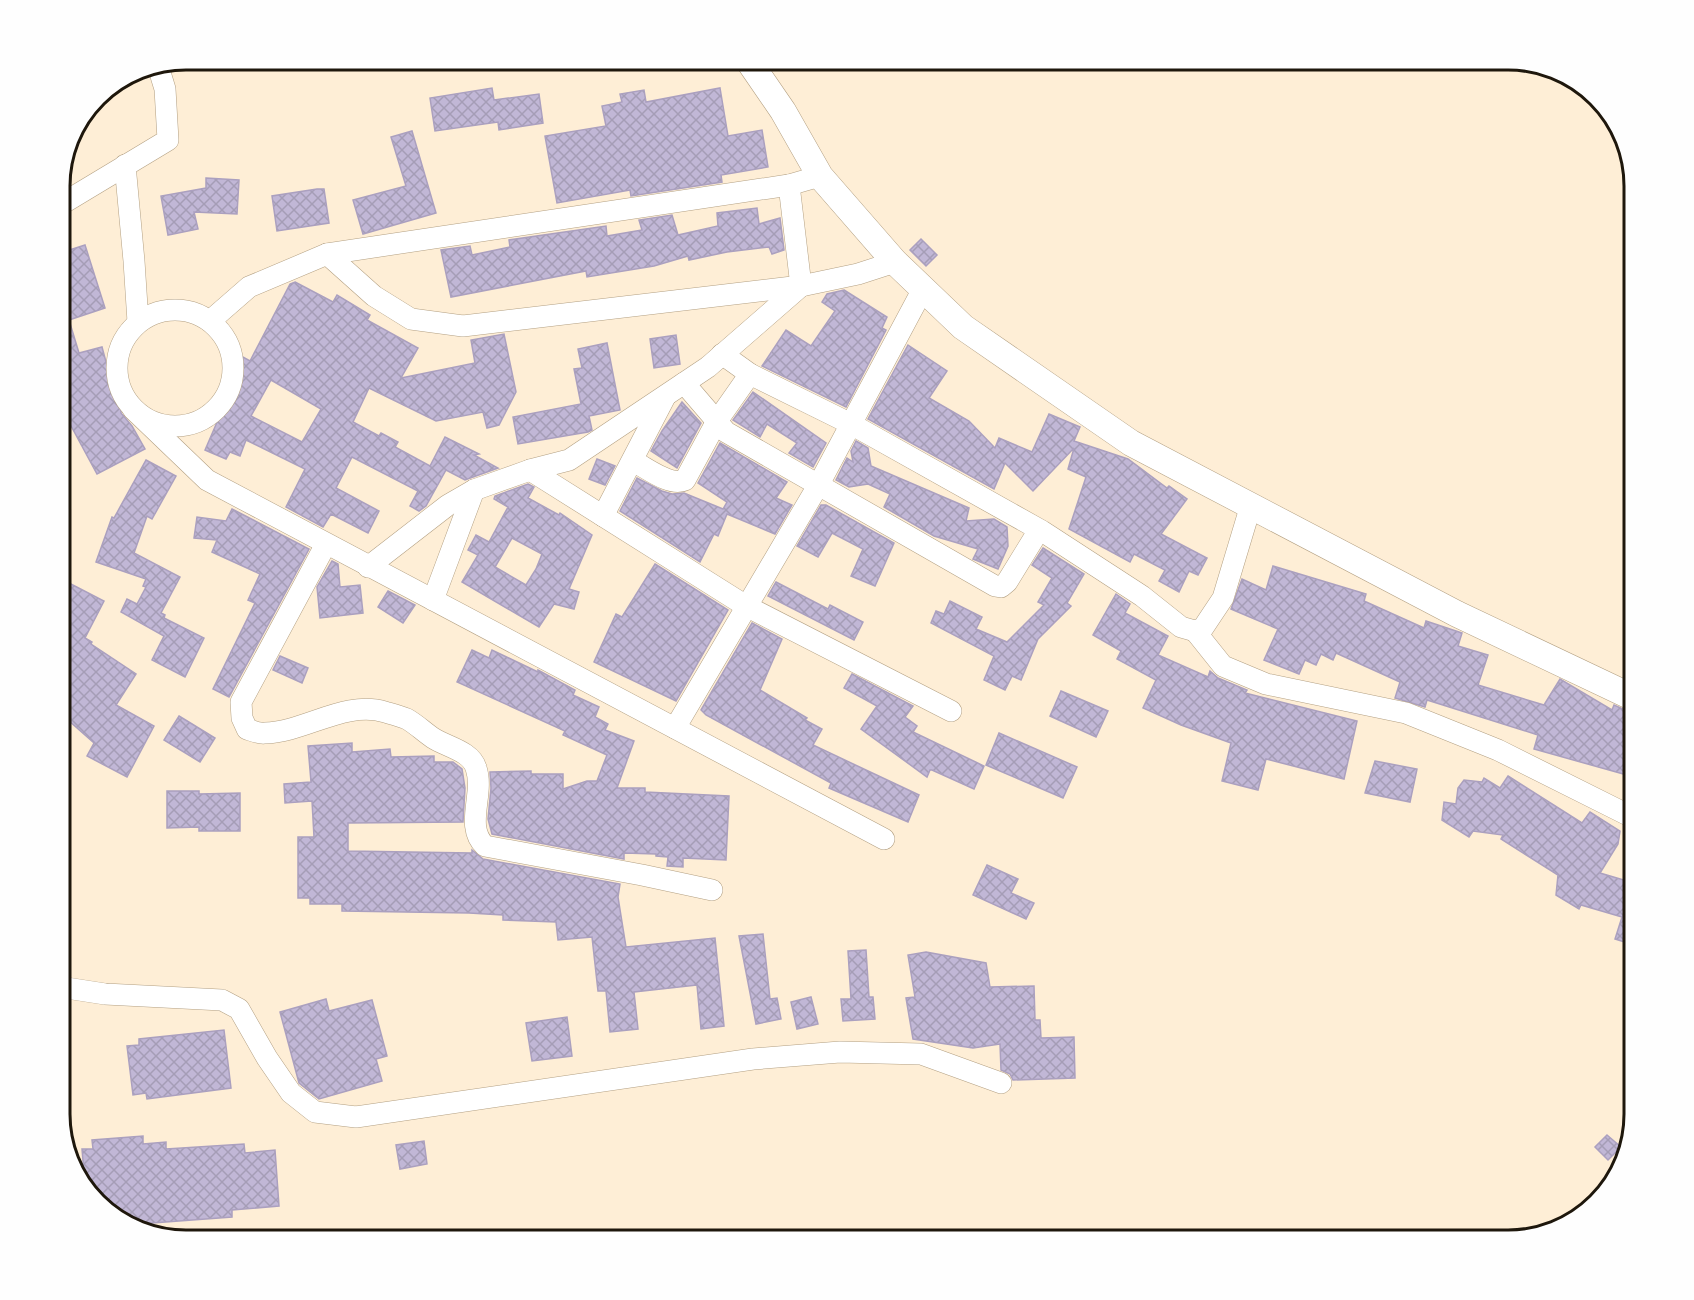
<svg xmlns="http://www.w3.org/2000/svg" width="1694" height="1300" font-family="'PT Sans Narrow',sans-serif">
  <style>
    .building { fill: url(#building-cross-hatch); stroke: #aba0bf; stroke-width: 1.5; fill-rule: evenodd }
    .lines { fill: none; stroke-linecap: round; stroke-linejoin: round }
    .minor-casing { stroke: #b3a083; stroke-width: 22 }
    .tertiary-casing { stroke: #b3a083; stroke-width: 27 }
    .minor { stroke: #fff; stroke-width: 21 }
    .tertiary { stroke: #fff; stroke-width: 26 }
    .rim { fill: none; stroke: #1e170c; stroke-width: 3 }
  </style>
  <defs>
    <pattern id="building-cross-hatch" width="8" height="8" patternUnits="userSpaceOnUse" patternTransform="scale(1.5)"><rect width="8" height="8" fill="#c1b7d6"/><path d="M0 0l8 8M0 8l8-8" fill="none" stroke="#a59db6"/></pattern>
  </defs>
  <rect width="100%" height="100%" fill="#feeed6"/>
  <g class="building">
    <path d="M 492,88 L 494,100 L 539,94 L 543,123 L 499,130 L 498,122 L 435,131 L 430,98 Z"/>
    <path d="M 720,88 L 728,136 L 762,130 L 768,167 L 721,175 L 722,182 L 631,196 L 630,190 L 557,203 L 545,136 L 606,126 L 602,106 L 622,102 L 620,94 L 644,90 L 646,102 Z"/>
    <path d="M 412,131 L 436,213 L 363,234 L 353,200 L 406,186 L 391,137 Z"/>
    <path d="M 206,178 L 239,180 L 237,214 L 194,212 L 198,229 L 168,235 L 161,196 L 206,188 Z"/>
    <path d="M 317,189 L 324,189 L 329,223 L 277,231 L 272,196 Z"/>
    <path d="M 757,208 L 759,224 L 780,218 L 784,250 L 772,254 L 769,247 L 727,252 L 689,260 L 688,256 L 654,266 L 587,277 L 586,271 L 451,297 L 441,250 L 470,246 L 472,255 L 510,247 L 509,240 L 606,226 L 607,236 L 642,230 L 639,220 L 672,215 L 678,235 L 718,226 L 717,213 Z"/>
    <path d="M 921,239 L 937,255 L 926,266 L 910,250 Z"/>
    <path d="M 85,245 L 105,308 L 69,320 L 79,353 L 102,347 L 114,392 L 121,405 L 121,413 L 132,426 L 145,449 L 97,474 L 70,424 L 60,388 L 60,253 Z"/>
    <path d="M 295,282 L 333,302 L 337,295 L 370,315 L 367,320 L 418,348 L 401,378 L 475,363 L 471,340 L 504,334 L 516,392 L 499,425 L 487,428 L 483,412 L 436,421 L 369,388 L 353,422 L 379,436 L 381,433 L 398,442 L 395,447 L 430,466 L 445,437 L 479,454 L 474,455 L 498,468 L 465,480 L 446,470 L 426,506 L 419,511 L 410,506 L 418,491 L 352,457 L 336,488 L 379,511 L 368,533 L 331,514 L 323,527 L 286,507 L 305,469 L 246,440 L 240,456 L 230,452 L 226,459 L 205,450 L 230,392 L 225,390 L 243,357 L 250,361 L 290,284 ZM 271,380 L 321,409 L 302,442 L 251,416 Z"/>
    <path d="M 844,290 L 887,317 L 882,328 L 886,330 L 846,407 L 762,366 L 786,330 L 811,346 L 835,311 L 822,302 L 827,294 Z"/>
    <path d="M 676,335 L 680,364 L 654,368 L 650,339 Z"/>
    <path d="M 607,343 L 620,410 L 589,416 L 592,430 L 588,432 L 518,444 L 513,417 L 581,404 L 574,369 L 582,368 L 578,349 Z"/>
    <path d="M 908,345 L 947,371 L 929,398 L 969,421 L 995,448 L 999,438 L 1032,452 L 1049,414 L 1080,427 L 1074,441 L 1128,459 L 1167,488 L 1169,486 L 1187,499 L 1161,534 L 1207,558 L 1198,575 L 1189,571 L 1179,592 L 1159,581 L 1165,570 L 1134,554 L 1130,562 L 1069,529 L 1086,477 L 1068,469 L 1074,448 L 1033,491 L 1005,463 L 994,489 L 868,419 Z"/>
    <path d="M 753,392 L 826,443 L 813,467 L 789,453 L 797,443 L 767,424 L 760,437 L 733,420 Z"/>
    <path d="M 682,402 L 701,423 L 677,468 L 651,451 L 662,431 Z"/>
    <path d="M 856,441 L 868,448 L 871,466 L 969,508 L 966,521 L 994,519 L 1007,527 L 1008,546 L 998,569 L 973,559 L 978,549 L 934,536 L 884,507 L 890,494 L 868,484 L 849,487 L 836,480 L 847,458 L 853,462 L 851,451 Z"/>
    <path d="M 720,443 L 787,482 L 776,498 L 792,505 L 775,534 L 727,514 L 718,536 L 714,534 L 700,562 L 620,511 L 637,478 L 662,491 L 672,494 L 684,493 L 723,509 L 727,502 L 698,483 Z"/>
    <path d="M 597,459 L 615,466 L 605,485 L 589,479 Z"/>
    <path d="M 146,460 L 176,476 L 152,519 L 147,516 L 134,553 L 180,577 L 161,613 L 165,615 L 164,618 L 204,638 L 185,677 L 152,660 L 164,636 L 121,612 L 127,599 L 137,604 L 146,587 L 143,586 L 146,579 L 96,562 L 112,517 L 114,518 Z"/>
    <path d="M 528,484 L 534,487 L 528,498 L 559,515 L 560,513 L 592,535 L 569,589 L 579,592 L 574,609 L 554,604 L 539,627 L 462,582 L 478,555 L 468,550 L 476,535 L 489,542 L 508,507 L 494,499 L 495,496 ZM 512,538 L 542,554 L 536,569 L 526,585 L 495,567 Z"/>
    <path d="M 821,505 L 826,505 L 894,543 L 875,586 L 851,576 L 863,549 L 832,533 L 818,557 L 797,546 Z"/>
    <path d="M 232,509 L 309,549 L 229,697 L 213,689 L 255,603 L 248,600 L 260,574 L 212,552 L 217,540 L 194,538 L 197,517 L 226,521 Z"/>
    <path d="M 1043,548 L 1084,574 L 1067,603 L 1071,606 L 1038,639 L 1021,680 L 1012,676 L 1005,690 L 984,680 L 994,656 L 931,623 L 936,611 L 944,614 L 950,601 L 982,617 L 976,629 L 1007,642 L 1044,605 L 1038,602 L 1052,578 L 1032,565 Z"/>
    <path d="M 332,561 L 338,564 L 340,587 L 360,585 L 363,613 L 320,618 L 317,587 Z"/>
    <path d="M 655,564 L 728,610 L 676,701 L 594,662 L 616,614 L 622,617 Z"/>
    <path d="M 1273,566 L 1366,594 L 1364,601 L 1424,628 L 1426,621 L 1462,633 L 1458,646 L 1488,655 L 1478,685 L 1544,705 L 1560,679 L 1612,710 L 1614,705 L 1634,714 L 1634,777 L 1534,749 L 1538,735 L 1427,700 L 1425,707 L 1395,698 L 1400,682 L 1336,653 L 1333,660 L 1321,654 L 1316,665 L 1305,660 L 1299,674 L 1264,660 L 1278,629 L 1231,609 L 1242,579 L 1266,590 Z"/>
    <path d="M 67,582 L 104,601 L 85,638 L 92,642 L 91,644 L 136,674 L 116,705 L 154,726 L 127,777 L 87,756 L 94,743 L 60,713 L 60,594 Z"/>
    <path d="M 776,582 L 828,609 L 830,605 L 863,622 L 854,640 L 768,596 Z"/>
    <path d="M 388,591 L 415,605 L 403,623 L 378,607 Z"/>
    <path d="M 1116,594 L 1130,604 L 1125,613 L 1168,636 L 1158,655 L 1208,677 L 1210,671 L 1218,678 L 1247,690 L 1245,693 L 1357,721 L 1344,779 L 1266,759 L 1258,790 L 1222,781 L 1231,743 L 1181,725 L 1143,708 L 1156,680 L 1117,659 L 1121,651 L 1093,635 Z"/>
    <path d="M 752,623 L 782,639 L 760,690 L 807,718 L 805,720 L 822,729 L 813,745 L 919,795 L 908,822 L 829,788 L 831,783 L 706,715 L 701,710 Z"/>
    <path d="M 472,650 L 489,658 L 492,650 L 538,672 L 538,670 L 575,690 L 573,695 L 599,707 L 595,717 L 608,724 L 605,730 L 634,741 L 617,788 L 645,788 L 645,792 L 729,796 L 726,860 L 683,858 L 683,867 L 667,866 L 668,857 L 656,856 L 656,854 L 624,853 L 624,859 L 492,834 L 488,819 L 491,788 L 490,772 L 531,771 L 531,774 L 563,774 L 563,789 L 587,781 L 597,781 L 607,755 L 563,735 L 565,731 L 457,682 Z"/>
    <path d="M 280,656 L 308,668 L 302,683 L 273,670 Z"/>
    <path d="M 852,674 L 913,706 L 905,717 L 917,726 L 913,732 L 984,766 L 974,789 L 932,770 L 930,770 L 927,777 L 861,729 L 877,706 L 844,688 Z"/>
    <path d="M 1061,691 L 1108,711 L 1096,737 L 1050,716 Z"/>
    <path d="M 179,716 L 215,738 L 200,762 L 164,740 Z"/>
    <path d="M 999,733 L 1077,767 L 1063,798 L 986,765 Z"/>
    <path d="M 352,743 L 352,752 L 390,749 L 391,757 L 434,756 L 434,762 L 453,762 L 462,769 L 465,788 L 463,822 L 348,823 L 348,851 L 472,853 L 472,850 L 483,859 L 620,884 L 618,897 L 626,947 L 715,938 L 724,1026 L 701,1029 L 697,985 L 634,992 L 638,1029 L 610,1032 L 606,991 L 598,991 L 592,937 L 558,940 L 556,922 L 503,920 L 503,915 L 469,913 L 342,911 L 342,904 L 310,904 L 310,898 L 298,898 L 298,837 L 314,837 L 312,801 L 285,803 L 284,784 L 311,782 L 308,746 Z"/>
    <path d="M 1375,761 L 1417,769 L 1410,802 L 1365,793 Z"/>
    <path d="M 1508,776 L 1582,823 L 1590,812 L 1620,831 L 1618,844 L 1600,873 L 1634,883 L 1634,945 L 1615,939 L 1622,917 L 1581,905 L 1579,909 L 1556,895 L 1558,875 L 1501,839 L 1503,835 L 1473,831 L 1469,837 L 1442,820 L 1444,802 L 1456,804 L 1458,788 L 1464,780 L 1482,782 L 1484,778 L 1500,788 Z"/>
    <path d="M 167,791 L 199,791 L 199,794 L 240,793 L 240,831 L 199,831 L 199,827 L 167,828 Z"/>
    <path d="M 987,865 L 1018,879 L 1011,893 L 1034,903 L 1026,919 L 973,895 Z"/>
    <path d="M 763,934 L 770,999 L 777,998 L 781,1019 L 756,1024 L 739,936 Z"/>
    <path d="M 866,950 L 869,997 L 873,997 L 875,1019 L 843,1021 L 841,999 L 851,999 L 848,951 Z"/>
    <path d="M 926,952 L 986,963 L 990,987 L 1034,986 L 1035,1020 L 1040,1020 L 1041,1038 L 1074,1037 L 1075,1078 L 1013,1080 L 1010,1074 L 1001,1070 L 1000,1044 L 973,1048 L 913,1039 L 906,998 L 915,997 L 908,955 Z"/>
    <path d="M 811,997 L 818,1024 L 797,1029 L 791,1002 Z"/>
    <path d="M 326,999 L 329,1011 L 372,1000 L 387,1056 L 376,1059 L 382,1081 L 319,1099 L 299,1083 L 280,1012 Z"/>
    <path d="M 567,1017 L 572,1056 L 532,1061 L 526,1023 Z"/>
    <path d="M 224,1030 L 231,1088 L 147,1099 L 146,1093 L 133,1095 L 127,1046 L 139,1045 L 139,1039 Z"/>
    <path d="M 1607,1135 L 1621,1147 L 1608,1160 L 1595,1147 Z"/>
    <path d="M 143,1136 L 143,1144 L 166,1142 L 166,1149 L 244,1144 L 245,1153 L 275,1150 L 279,1206 L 232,1210 L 232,1217 L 139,1224 L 109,1214 L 85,1184 L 82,1149 L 93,1149 L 92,1140 Z"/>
    <path d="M 424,1141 L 427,1164 L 400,1169 L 396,1145 Z"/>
  </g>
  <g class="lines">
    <defs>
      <g id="minor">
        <path d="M 125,165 L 134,261 L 138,322"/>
        <path d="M 60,205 L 168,140 L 165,89 L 158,66"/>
        <path d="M 327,254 L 374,296 L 411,319 L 463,326 L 801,286 L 858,274 L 895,262"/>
        <circle cx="175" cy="368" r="58"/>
        <path d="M 210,321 L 249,287 L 327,254 L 789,185 L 820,176"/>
        <path d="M 722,354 L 750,374 L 851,424 L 1042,531 L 1142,596 L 1181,627 L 1195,631 L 1203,628 L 1223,598 L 1251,505"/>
        <path d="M 684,383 L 726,432 L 995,586 L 1001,587 L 1007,582 L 1039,530"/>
        <path d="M 133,409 L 207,480 L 884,839"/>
        <path d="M 633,461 C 647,468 670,487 685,480 L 717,421 L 750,374"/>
        <path d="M 530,470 L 746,606 L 951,711"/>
        <path d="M 603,516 L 665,397"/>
        <path d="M 326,544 L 241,702 L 242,718 L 247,729 C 253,731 259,734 265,733 C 305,732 345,700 385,712 C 392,714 400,716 407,719 C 416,724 424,732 433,738 C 447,747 471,751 476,768 C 485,794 464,826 485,846 L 642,875 L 712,890"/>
        <path d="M 368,567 L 448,505 L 474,490 L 530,470 L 569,460 L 708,367 L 801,286 L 789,185"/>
        <path d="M 433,600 L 474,490"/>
        <path d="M 1195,631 L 1223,666 L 1266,684 L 1406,713 L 1498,750 L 1634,818"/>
        <path d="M 675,728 L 819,484 L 923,289"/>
        <path d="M 60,987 L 105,994 L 222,1000 L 239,1009 L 267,1058 L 291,1093 L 315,1112 L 356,1117 L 753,1059 L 840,1052 L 921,1054 L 1001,1083"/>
      </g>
      <path id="tertiary" d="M 748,60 L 783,111 L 820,176 L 895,262 L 963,327 L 1131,443 L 1457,614 L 1634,698"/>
    </defs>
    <use href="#minor" class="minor-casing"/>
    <use href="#tertiary" class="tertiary-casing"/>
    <use href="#minor" class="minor"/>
    <use href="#tertiary" class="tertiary"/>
  </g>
  <path d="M0 0H1694V1300H0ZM186 70H1508A116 116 0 0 1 1624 186V1114A116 116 0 0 1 1508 1230H186A116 116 0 0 1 70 1114V186A116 116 0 0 1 186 70Z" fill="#fefefe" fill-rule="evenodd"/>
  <path class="rim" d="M186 70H1508A116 116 0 0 1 1624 186V1114A116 116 0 0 1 1508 1230H186A116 116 0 0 1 70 1114V186A116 116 0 0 1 186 70Z"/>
</svg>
